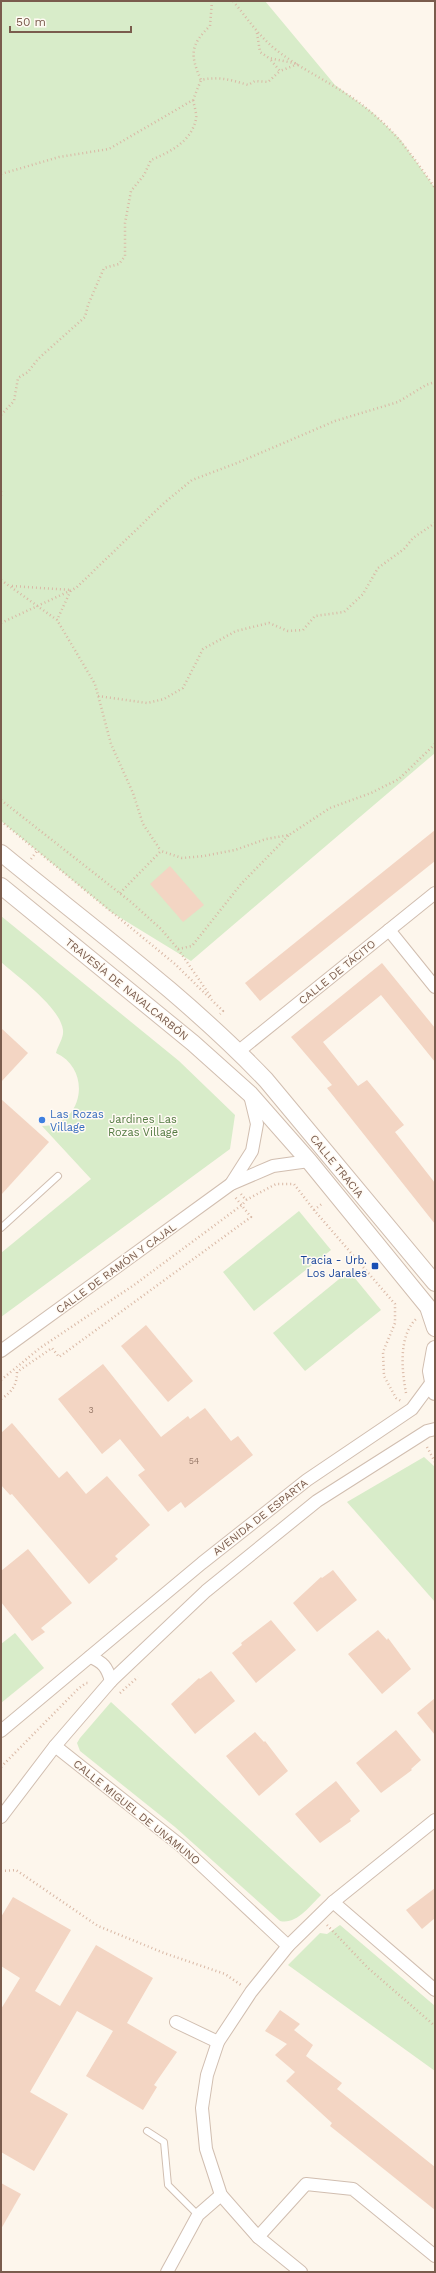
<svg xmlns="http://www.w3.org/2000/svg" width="436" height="2273" font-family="'Work Sans',sans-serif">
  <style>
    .green { fill: #d8ecc9 }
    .building { fill: #f3d5c3 }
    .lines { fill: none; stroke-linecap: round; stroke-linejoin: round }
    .service-casing { stroke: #d1beb0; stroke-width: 8 }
    .minor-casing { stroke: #d1beb0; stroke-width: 14 }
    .tertiary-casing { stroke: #d1beb0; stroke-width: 18 }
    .path { stroke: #d9b8a5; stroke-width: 2.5; stroke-dasharray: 1 3; stroke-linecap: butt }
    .service { stroke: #fff; stroke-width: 6 }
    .minor { stroke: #fff; stroke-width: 12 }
    .tertiary { stroke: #fff; stroke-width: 16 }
    .shop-dot { fill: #3f7fe0; stroke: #fffaf3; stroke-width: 1.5 }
    .transit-dot { fill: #1a4fb4; stroke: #fffaf3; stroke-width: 1.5 }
    .labels { text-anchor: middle; stroke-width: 3; stroke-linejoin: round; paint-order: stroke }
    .number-label { font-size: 9px; fill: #987a6a }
    .street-label { font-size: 11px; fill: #7a5c4d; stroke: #fffaf3 }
    .shop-label { font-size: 11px; fill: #366cbe; stroke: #fffaf3; text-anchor: start }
    .park-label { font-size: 11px; fill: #537a41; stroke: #fffaf3 }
    .transit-label { font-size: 11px; fill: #164399; stroke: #fffaf3; text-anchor: end }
  </style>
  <rect width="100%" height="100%" fill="#fdf6ec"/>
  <g class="green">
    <path d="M 1,1 L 265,1 L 335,85 L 372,112 L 400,139 L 435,188 L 435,753 L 191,961 L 111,912 L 1,821 Z"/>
    <path d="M 1,916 L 179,1061 L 235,1115 L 230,1149 L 1,1317 L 1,1253 L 91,1179 L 42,1126 C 83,1126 93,1070 56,1053 C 58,1045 64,1038 63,1030 C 60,1007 18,977 1,962 Z"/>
    <path d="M 299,1211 L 331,1250 L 254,1311 L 223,1272 Z"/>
    <path d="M 349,1271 L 381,1310 L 305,1371 L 273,1333 Z"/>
    <path d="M 424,1457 L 435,1467 L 435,1602 L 347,1502 Z"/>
    <path d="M 15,1633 L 44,1668 L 1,1703 L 1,1644 Z"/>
    <path d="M 111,1702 L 321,1895 C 310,1906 296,1925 280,1921 L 175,1827 L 80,1751 L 77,1743 L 80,1738 Z"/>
    <path d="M 340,1925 L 435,2006 L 435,2071 L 288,1965 L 320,1933 L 327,1934 Z"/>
  </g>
  <g class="building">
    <path d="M 435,830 L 435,861 L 260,1001 L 245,983 Z"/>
    <path d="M 170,866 L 204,905 L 183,922 L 150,884 Z"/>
    <path d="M 382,963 L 435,1028 L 435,1062 L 381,995 L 323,1042 L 358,1086 L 367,1080 L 404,1125 L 395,1132 L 435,1183 L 435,1224 L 327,1088 L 332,1085 L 291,1037 Z"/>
    <path d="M 1,1028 L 28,1053 L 1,1082 Z"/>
    <path d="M 1,1099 L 49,1142 L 1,1195 Z"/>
    <path d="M 146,1325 L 193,1381 L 168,1402 L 121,1346 Z"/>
    <path d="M 103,1364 L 161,1437 L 188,1416 L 190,1419 L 205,1408 L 231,1441 L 238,1436 L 253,1455 L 185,1508 L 181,1502 L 168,1512 L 138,1475 L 145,1470 L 120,1439 L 102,1454 L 58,1399 Z"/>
    <path d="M 12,1423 L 59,1478 L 67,1471 L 86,1494 L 107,1476 L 150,1525 L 115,1556 L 118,1559 L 89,1584 L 12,1494 L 10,1495 L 1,1485 L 1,1433 Z"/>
    <path d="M 28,1549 L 72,1603 L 41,1628 L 45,1632 L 32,1641 L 1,1602 L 1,1571 Z"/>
    <path d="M 333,1570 L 357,1600 L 317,1632 L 293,1603 L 321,1577 L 322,1578 Z"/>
    <path d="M 271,1620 L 296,1650 L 256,1683 L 232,1653 L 242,1645 L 241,1643 Z"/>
    <path d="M 378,1630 L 387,1640 L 388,1638 L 411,1669 L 382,1694 L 348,1654 Z"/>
    <path d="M 211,1671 L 235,1701 L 195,1734 L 171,1704 L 199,1678 L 200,1679 Z"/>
    <path d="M 435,1698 L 435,1735 L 417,1713 Z"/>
    <path d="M 396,1730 L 421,1760 L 411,1769 L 412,1770 L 381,1793 L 356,1763 Z"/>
    <path d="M 255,1732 L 264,1742 L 265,1741 L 288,1771 L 259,1796 L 226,1756 Z"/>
    <path d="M 336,1781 L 360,1811 L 350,1819 L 351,1821 L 320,1843 L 295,1814 Z"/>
    <path d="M 435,1888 L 435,1918 L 422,1929 L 406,1910 Z"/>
    <path d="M 13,1897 L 71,1930 L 35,1991 L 60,2006 L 96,1945 L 153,1978 L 127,2023 L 177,2052 L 154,2085 L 157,2087 L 143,2110 L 86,2076 L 113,2031 L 77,2011 L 30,2092 L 68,2114 L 34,2171 L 1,2152 L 1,2009 L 20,1978 L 1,1966 L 1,1917 Z"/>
    <path d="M 280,2010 L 300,2024 L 294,2030 L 313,2045 L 306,2056 L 342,2083 L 337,2089 L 435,2167 L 435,2210 L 330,2126 L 332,2123 L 286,2081 L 295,2072 L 275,2055 L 287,2044 L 265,2031 Z"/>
    <path d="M 1,2183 L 21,2194 L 1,2229 Z"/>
  </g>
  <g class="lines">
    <defs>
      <g id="service">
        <path d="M 1,1228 L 58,1176"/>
        <path d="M 147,2131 L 164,2142 L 168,2185 L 198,2215"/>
      </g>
      <g id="minor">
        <path d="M 389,930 L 435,987"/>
        <path d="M 239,1051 L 435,893"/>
        <path d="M 231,1184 L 252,1151 L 257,1124 L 250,1095"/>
        <path d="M 1,1351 L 231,1184 L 273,1166 L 309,1161"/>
        <path d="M 90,1657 C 103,1662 107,1667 111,1681"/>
        <path d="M 1,1731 L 202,1563 L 307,1480 L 412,1409 L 432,1382"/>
        <path d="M 55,1746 L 180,1845 L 288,1946"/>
        <path d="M 1,1817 L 55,1746 L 111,1681 L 206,1591 L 317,1501 L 427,1431 L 435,1429"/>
        <path d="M 333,1902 L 435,1990"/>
        <path d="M 176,2022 L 218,2042"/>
        <path d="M 258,2237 L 306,2184 L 353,2189 L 435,2256"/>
        <path d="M 167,2272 L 198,2215 L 221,2195"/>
        <path d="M 301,2272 L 258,2237 L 221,2195 L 206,2149 L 202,2108 L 207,2075 L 218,2042 L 251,1992 L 288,1946 L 333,1902 L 435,1820"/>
      </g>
      <g id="tertiary">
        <path d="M 1,853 C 90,926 187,997 266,1080 L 435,1283"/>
        <path d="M 1,886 L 193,1043 L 250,1094 L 309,1161 L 428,1307 L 435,1328"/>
        <path d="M 435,1349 L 431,1371 L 435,1392"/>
      </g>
    </defs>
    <use href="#service" class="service-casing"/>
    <use href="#minor" class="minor-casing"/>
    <use href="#tertiary" class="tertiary-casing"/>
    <g class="path">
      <path d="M 212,1 L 210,26 C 190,45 190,55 201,80 C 218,76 232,80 248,85 L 255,81 L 268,82 L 280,71"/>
      <path d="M 233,1 C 247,18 258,35 275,49 C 305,73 343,87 372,113 C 398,134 416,161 435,188"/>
      <path d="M 257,33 L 260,52 L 269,58 L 298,64 L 280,71 L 269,58"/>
      <path d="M 1,174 L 59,157 L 109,149 L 193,100 L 201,80"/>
      <path d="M 1,415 L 14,401 L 18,378 L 28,372 L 38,359 L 85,317 L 88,305 L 104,268 L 119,264 L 125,256 L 125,223 L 131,191 L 144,175 L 151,160 C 170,152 191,142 196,119 C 197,114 194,105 193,100"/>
      <path d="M 1,491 L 1,496"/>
      <path d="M 1,580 L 57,620 L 95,684 L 111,744 L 133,793 L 143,824 L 161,851"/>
      <path d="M 12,586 L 71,590 L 57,620"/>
      <path d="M 1,623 L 76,588 L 164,503 L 192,480 L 237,463 L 335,421 L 398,402 L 426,385 L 435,382"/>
      <path d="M 98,696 L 147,703 L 164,699 L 183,688 L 203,649 L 236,631 L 269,623 L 288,631 L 303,630 L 315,616 L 344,612 L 363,594 L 378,568 L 404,549 L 413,538 L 435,523"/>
      <path d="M 1,800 L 131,902 L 161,929 L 178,949 L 211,997"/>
      <path d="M 1,821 L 175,964 L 223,1011 L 220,1014"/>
      <path d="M 31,859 L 37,851"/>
      <path d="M 120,893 L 161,851 L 182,858 L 204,856 L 235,850 L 266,839 L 289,835 L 330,808 L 371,793 L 399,779 L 435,744"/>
      <path d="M 178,949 L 192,946 L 241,884 L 289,835"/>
      <path d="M 241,1194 L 246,1200 L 276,1184 L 294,1184 L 314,1210 L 395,1304 L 395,1323 L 383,1352 L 384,1376 L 396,1398 L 401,1401"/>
      <path d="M 314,1210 L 323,1203"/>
      <path d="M 1,1380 L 40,1348 L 134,1285 L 242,1205 L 246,1200"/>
      <path d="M 406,1393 C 402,1371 398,1337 416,1319"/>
      <path d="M 1,1399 C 12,1392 17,1385 17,1372 L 52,1348 L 59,1357 L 251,1217 L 235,1197"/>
      <path d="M 427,1447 L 435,1462"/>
      <path d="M 120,1693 L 138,1677"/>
      <path d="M 1,1767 L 78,1689 L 86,1683 L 90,1683"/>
      <path d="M 1,1871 L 16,1870 L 98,1926 L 164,1953 L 225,1974 L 241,1985"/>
      <path d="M 327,1925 L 368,1968 L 435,2026"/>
    </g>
    <use href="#service" class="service"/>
    <use href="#minor" class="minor"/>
    <use href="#tertiary" class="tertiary"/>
  </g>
  <circle class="shop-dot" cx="42" cy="1120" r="4"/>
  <rect class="transit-dot" x="371" y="1262" width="8" height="8" rx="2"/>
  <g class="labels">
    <g class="number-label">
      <text x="91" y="1413">3</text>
      <text x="194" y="1464">54</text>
    </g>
    <g class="street-label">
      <text transform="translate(337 972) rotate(-39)" y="4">CALLE DE TÁCITO</text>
      <text transform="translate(127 989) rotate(39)" y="4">TRAVESÍA DE NAVALCARBÓN</text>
      <text transform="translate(337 1166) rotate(51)" y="4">CALLE TRACIA</text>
      <text transform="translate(116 1268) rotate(-36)" y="4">CALLE DE RAMÓN Y CAJAL</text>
      <text transform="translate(260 1517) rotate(-38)" y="4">AVENIDA DE ESPARTA</text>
      <text transform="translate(137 1812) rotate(39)" y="4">CALLE MIGUEL DE UNAMUNO</text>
    </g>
    <g class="shop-label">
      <text x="50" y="1118">Las Rozas<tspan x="50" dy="13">Village</tspan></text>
    </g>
    <g class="park-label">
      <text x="143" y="1123">Jardines Las<tspan x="143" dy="13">Rozas Village</tspan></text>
    </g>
    <g class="transit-label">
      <text x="367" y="1264">Tracia - Urb.<tspan x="367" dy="13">Los Jarales</tspan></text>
    </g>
  </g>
  <rect width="436" height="2273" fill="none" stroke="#7a5c4d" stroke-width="4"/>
  <path d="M10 26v6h121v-6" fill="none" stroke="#7a5c4d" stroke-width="2"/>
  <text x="16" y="26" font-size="12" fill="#7a5c4d" stroke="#fffaf3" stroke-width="3" paint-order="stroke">50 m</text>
</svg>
